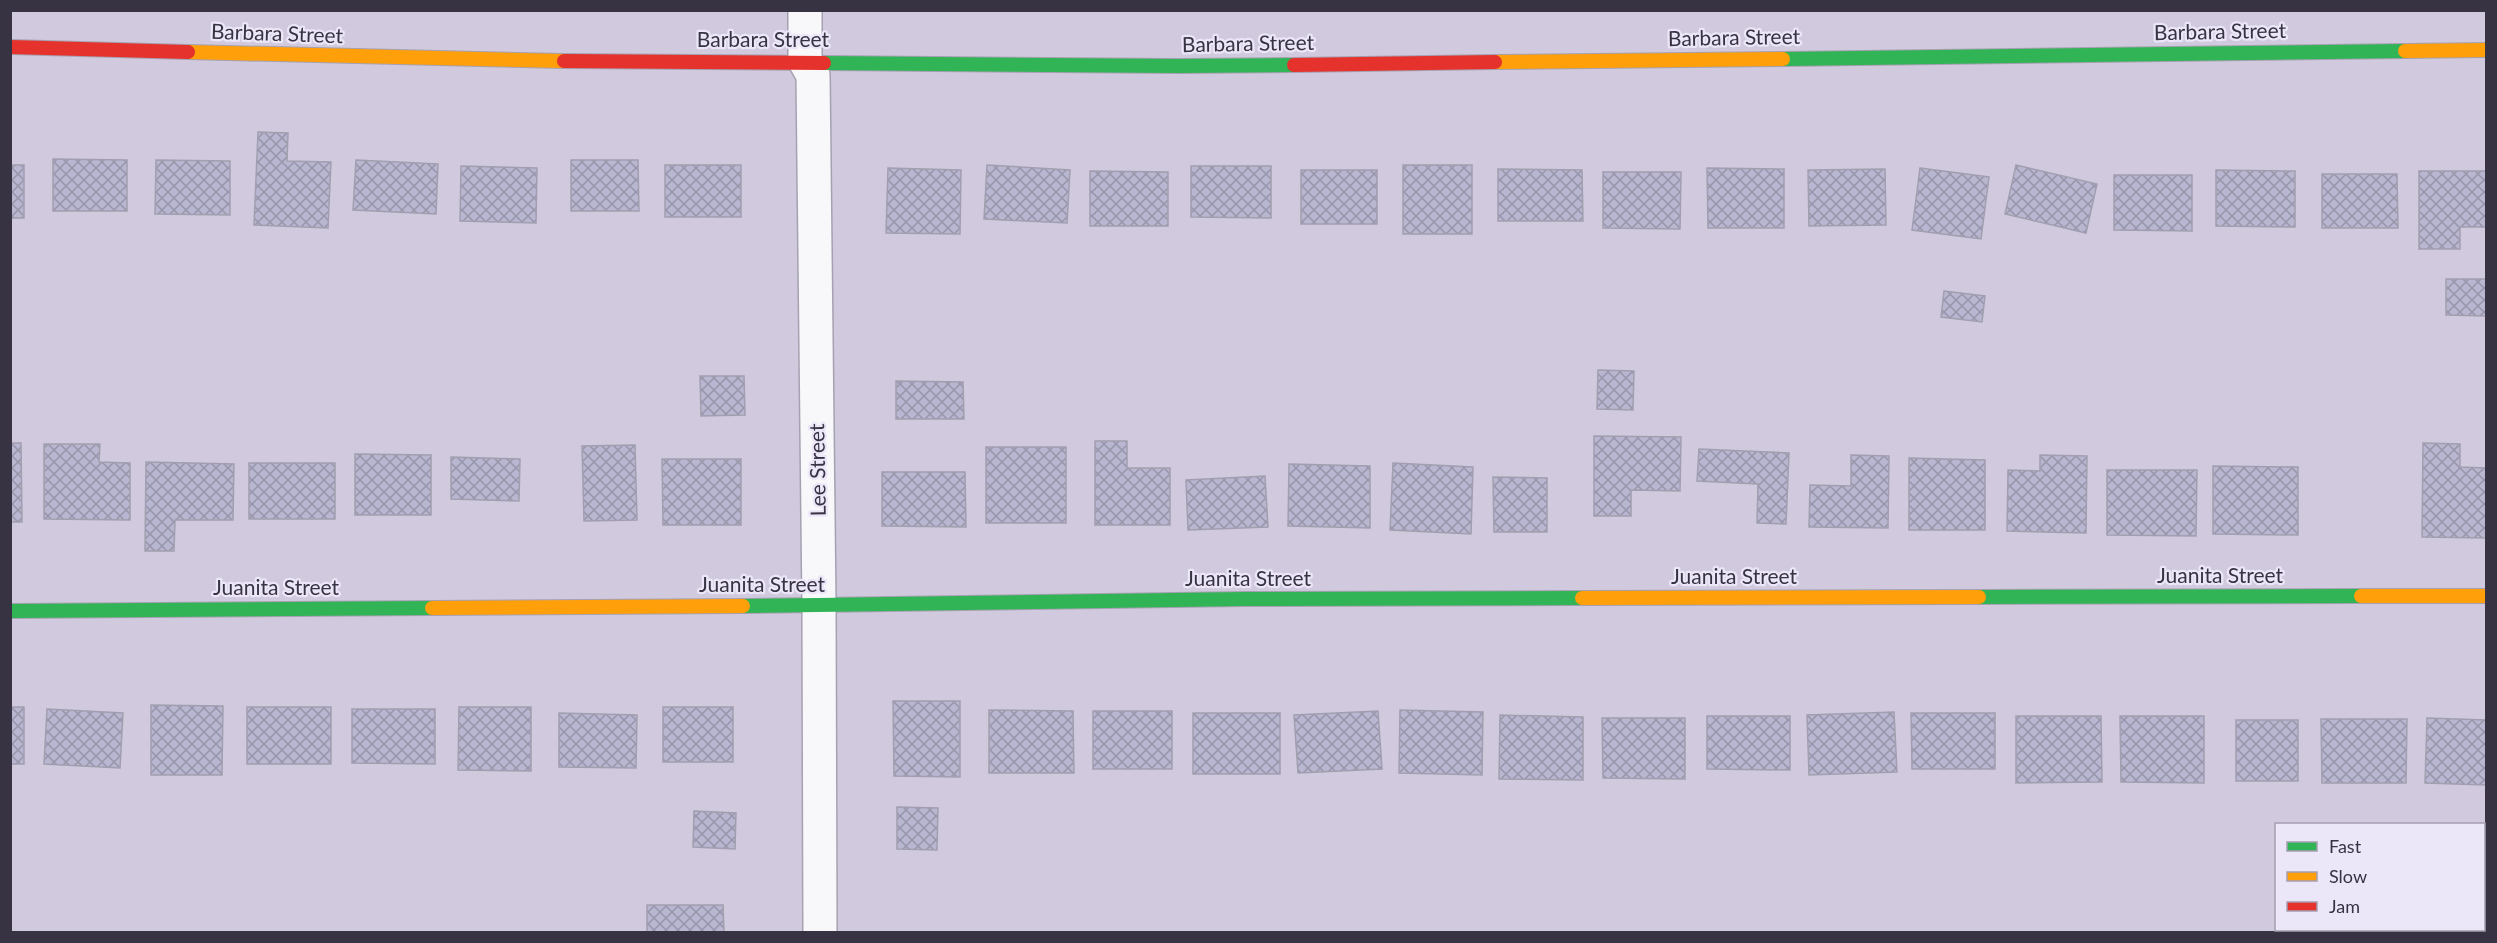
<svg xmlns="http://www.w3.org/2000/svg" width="2497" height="943" font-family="Lato,sans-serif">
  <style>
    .building { fill: url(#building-cross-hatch); stroke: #a19faf; stroke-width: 1.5 }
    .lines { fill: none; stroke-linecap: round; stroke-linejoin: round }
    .street-casing { stroke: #a6a1b1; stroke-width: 36 }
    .fast-casing { stroke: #a6a1b1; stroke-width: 16 }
    .slow-casing { stroke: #a6a1b1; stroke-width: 16 }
    .jam-casing { stroke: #a6a1b1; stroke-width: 16 }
    .street { stroke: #f8f7fa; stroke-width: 33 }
    .fast { stroke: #30b455; stroke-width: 14 }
    .slow { stroke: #ff9f0a; stroke-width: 14 }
    .jam { stroke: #e5322d; stroke-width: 14 }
    .labels { text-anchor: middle; stroke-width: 4.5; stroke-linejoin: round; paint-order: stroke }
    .street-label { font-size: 21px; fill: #383342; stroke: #ece6f9 }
  </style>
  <defs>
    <pattern id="building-cross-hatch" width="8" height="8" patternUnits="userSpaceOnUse" patternTransform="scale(1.5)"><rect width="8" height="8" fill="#b8b6d0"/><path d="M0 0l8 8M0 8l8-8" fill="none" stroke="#9795aa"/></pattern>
  </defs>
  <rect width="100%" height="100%" fill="#d1cadf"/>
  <g class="building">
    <path d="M 258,132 L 288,133 L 287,161 L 331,162 L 328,228 L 254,225 Z"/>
    <path d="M 53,159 L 127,160 L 127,211 L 53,211 Z"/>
    <path d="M 156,160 L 230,161 L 230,215 L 155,214 Z"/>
    <path d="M 356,160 L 438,164 L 436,214 L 353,210 Z"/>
    <path d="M 571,160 L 638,160 L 639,211 L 571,211 Z"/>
    <rect x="10" y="165" width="14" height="53"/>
    <rect x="665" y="165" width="76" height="52"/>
    <path d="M 987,165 L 1070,170 L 1067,223 L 984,219 Z"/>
    <rect x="1403" y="165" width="69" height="69"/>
    <path d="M 2016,165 L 2097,184 L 2086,233 L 2005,214 Z"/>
    <path d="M 461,166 L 537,168 L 536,223 L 460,221 Z"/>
    <path d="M 1191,166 L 1271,166 L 1271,218 L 1191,217 Z"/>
    <path d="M 888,168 L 961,170 L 960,234 L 886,233 Z"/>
    <path d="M 1707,168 L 1784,169 L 1784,228 L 1708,228 Z"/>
    <path d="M 1920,168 L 1989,177 L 1981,239 L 1912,230 Z"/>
    <path d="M 1498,169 L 1582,170 L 1583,221 L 1498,221 Z"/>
    <path d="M 1885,169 L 1886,225 L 1809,226 L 1808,170 Z"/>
    <rect x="1301" y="170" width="76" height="54"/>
    <path d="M 2216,170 L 2295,171 L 2295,227 L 2216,226 Z"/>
    <path d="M 1090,171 L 1168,172 L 1168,226 L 1090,226 Z"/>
    <path d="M 2419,171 L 2486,171 L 2486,227 L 2460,227 L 2460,249 L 2419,249 Z"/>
    <path d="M 1603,172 L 1681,172 L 1680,229 L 1603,228 Z"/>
    <path d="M 2322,174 L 2397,174 L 2398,228 L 2322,228 Z"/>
    <path d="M 2114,175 L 2192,175 L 2192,231 L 2114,230 Z"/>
    <path d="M 2446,279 L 2486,279 L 2486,316 L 2446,315 Z"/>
    <path d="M 1944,291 L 1985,296 L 1982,322 L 1941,317 Z"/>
    <path d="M 1598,370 L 1634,371 L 1633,410 L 1597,409 Z"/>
    <path d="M 700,376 L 744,376 L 745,415 L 701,416 Z"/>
    <path d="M 896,381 L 963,382 L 964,419 L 896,419 Z"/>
    <path d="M 1594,436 L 1681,437 L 1680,491 L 1631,490 L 1631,516 L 1594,516 Z"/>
    <path d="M 1095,441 L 1127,441 L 1127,468 L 1170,468 L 1170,525 L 1095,525 Z"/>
    <path d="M 10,443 L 21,443 L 22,522 L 10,522 Z"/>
    <path d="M 2423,443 L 2460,444 L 2460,467 L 2486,468 L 2486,538 L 2422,537 Z"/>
    <path d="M 44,444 L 100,444 L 99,462 L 130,463 L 130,520 L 44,519 Z"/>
    <path d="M 635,445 L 637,520 L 584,521 L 582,446 Z"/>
    <rect x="986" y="447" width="80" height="76"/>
    <path d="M 1699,449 L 1789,453 L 1786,524 L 1757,523 L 1758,484 L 1697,481 Z"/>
    <path d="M 355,454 L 431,455 L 431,515 L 355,515 Z"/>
    <path d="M 1851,455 L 1889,456 L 1888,528 L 1809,527 L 1810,485 L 1851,486 Z"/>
    <path d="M 2040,455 L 2087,456 L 2086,533 L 2007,531 L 2008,470 L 2040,471 Z"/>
    <path d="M 451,457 L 520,459 L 519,501 L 451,499 Z"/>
    <path d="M 1909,458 L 1985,460 L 1985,530 L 1909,530 Z"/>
    <path d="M 662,459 L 741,459 L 741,525 L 663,525 Z"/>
    <path d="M 146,462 L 234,464 L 233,520 L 175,520 L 174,551 L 145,551 Z"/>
    <rect x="249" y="463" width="86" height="56"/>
    <path d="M 1393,463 L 1473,467 L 1471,534 L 1390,530 Z"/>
    <path d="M 1289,464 L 1370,466 L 1370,528 L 1288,526 Z"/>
    <path d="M 2213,466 L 2298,467 L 2298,535 L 2213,534 Z"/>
    <path d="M 2107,470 L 2197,470 L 2196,536 L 2107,535 Z"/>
    <path d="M 882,472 L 965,472 L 966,527 L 882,526 Z"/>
    <path d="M 1265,476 L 1268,527 L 1188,530 L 1186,480 Z"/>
    <path d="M 1493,477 L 1547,478 L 1547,532 L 1494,532 Z"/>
    <path d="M 893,701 L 960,701 L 960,777 L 894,776 Z"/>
    <path d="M 151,705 L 223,706 L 222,775 L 151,775 Z"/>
    <rect x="10" y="707" width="14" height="57"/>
    <rect x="247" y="707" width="84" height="57"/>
    <path d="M 459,707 L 531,707 L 531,771 L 458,770 Z"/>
    <rect x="663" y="707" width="70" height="55"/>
    <path d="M 47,709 L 123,713 L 120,768 L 44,764 Z"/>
    <path d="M 352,709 L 435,709 L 435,764 L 352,763 Z"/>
    <path d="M 989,710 L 1073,711 L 1074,773 L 989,773 Z"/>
    <path d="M 1400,710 L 1483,712 L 1482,775 L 1399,773 Z"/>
    <rect x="1093" y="711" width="79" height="58"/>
    <path d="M 1378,711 L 1382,769 L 1298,773 L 1294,715 Z"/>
    <path d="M 1894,712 L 1897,772 L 1809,775 L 1807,715 Z"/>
    <path d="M 559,713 L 637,715 L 636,768 L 559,767 Z"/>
    <rect x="1193" y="713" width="87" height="61"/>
    <path d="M 1911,713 L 1995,713 L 1995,769 L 1912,769 Z"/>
    <path d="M 1500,715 L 1583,717 L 1583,780 L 1499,779 Z"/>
    <path d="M 1707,716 L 1790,716 L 1790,770 L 1707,769 Z"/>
    <path d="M 2016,716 L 2101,716 L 2102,782 L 2016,783 Z"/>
    <path d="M 2120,716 L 2204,716 L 2204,783 L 2121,782 Z"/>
    <path d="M 1602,718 L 1685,718 L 1685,779 L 1603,778 Z"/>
    <path d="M 2427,718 L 2486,720 L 2486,785 L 2425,783 Z"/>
    <path d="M 2321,719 L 2407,719 L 2406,783 L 2322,783 Z"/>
    <rect x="2236" y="720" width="62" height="61"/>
    <path d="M 897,807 L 938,808 L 937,850 L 897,849 Z"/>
    <path d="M 694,811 L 736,813 L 735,849 L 693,847 Z"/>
    <path d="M 647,905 L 723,905 L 724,932 L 647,932 Z"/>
  </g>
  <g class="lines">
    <defs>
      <path id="street" d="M 805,10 L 805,61 L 813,75 L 819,605 L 820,932"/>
      <g id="fast">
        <path d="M 1783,59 L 2405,51"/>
        <path d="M 824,63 L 1177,66 L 1294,65"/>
        <path d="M 1979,597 L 2361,596"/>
        <path d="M 743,606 L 1245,599 L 1582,598"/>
        <path d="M 10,611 L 432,608"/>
      </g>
      <g id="slow">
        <path d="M 2405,51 L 2486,50"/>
        <path d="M 188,52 L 564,61"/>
        <path d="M 1495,62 L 1783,59"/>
        <path d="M 2361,596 L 2486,596"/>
        <path d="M 1582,598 L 1979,597"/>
        <path d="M 432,608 L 743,606"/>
      </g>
      <g id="jam">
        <path d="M 10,47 L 188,52"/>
        <path d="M 564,61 L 824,63"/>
        <path d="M 1294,65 L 1495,62"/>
      </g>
    </defs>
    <use href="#street" class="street-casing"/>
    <use href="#fast" class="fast-casing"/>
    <use href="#slow" class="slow-casing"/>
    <use href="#jam" class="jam-casing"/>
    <use href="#street" class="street"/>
    <use href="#fast" class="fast"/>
    <use href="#slow" class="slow"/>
    <use href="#jam" class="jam"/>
  </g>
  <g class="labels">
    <g class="street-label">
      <text transform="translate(2220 32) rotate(-1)" y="7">Barbara Street</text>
      <text transform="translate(277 34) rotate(2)" y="7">Barbara Street</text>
      <text transform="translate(1734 38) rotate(-1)" y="7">Barbara Street</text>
      <text x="763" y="47">Barbara Street</text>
      <text transform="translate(1248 44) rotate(-1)" y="7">Barbara Street</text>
      <text transform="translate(818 470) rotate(-91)" y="7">Lee Street</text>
      <text x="2220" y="583">Juanita Street</text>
      <text x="1734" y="584">Juanita Street</text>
      <text x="1248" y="586">Juanita Street</text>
      <text x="762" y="592">Juanita Street</text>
      <text x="276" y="595">Juanita Street</text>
    </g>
  </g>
  <rect width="2497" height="943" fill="none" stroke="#383342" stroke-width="24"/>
  <rect x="2275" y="823" width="210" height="108" fill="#ece6f9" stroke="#a49eb0" stroke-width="1.5"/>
  <rect x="2287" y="842" width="30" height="9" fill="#30b455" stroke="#a49eb0" stroke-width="1.5"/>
  <text x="2329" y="853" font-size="18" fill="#383342">Fast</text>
  <rect x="2287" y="872" width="30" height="9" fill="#ff9f0a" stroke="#a49eb0" stroke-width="1.5"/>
  <text x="2329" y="883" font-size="18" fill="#383342">Slow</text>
  <rect x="2287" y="902" width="30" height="9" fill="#e5322d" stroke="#a49eb0" stroke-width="1.5"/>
  <text x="2329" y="913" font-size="18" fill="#383342">Jam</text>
</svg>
